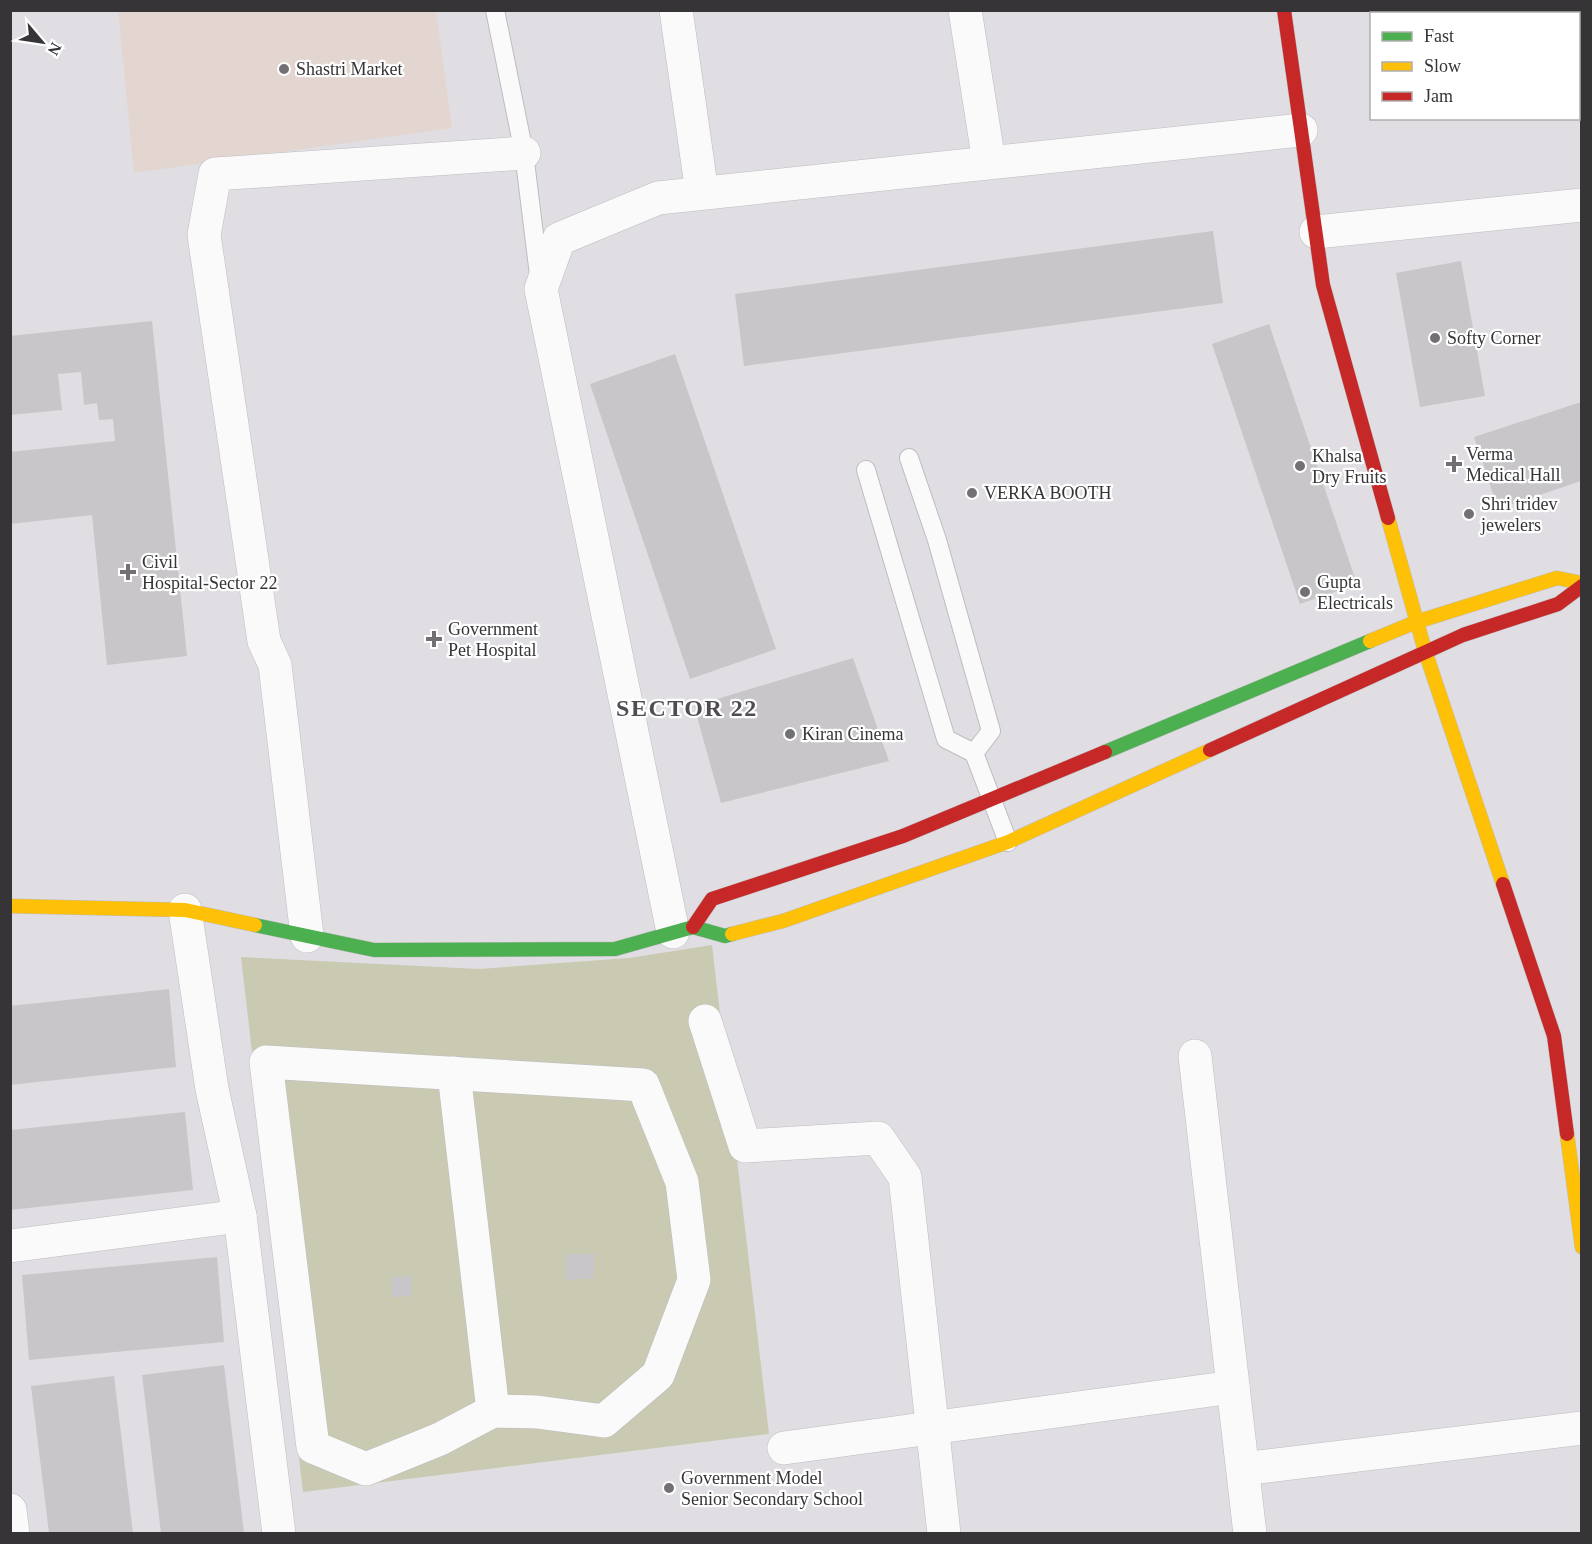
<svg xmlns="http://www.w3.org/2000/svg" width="1592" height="1544" font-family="Georgia,serif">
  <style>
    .commercial { fill: #e3d6d1 }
    .green { fill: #cacab2 }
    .building { fill: #c8c6c9 }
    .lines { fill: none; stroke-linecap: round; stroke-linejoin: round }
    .lane-casing { stroke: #bdbcbf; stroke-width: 20 }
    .street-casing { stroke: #bdbcbf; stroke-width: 34 }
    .fast-casing { stroke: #bdbcbf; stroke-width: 15 }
    .slow-casing { stroke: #bdbcbf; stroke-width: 15 }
    .jam-casing { stroke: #bdbcbf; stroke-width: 15 }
    .lane { stroke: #fafafb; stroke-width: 18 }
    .street { stroke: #fafafb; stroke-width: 33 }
    .fast { stroke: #4caf50; stroke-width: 14 }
    .slow { stroke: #ffc107; stroke-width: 14 }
    .jam { stroke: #c62828; stroke-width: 14 }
    .poi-dot { fill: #727073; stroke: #fff; stroke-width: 2 }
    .labels { text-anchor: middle; stroke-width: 4.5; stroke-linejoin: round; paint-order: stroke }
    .poi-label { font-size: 18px; fill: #363437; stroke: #fff; text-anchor: start }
    .district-label { font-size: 24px; font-weight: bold; letter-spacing: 1.5px; fill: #4f4c52; stroke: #fff }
  </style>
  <rect width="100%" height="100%" fill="#e0dee2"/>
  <path class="commercial" d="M 118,11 L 436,11 L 452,128 L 134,173 Z"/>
  <path class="green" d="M 712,945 L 769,1434 L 303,1492 L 241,957 L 479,969 L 629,958 Z"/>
  <g class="building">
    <path d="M 1213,231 L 1223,303 L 744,366 L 735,294 Z"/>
    <path d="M 1461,261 L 1485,396 L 1420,407 L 1396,273 Z"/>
    <path d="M 152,321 L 187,656 L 107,665 L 92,515 L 10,524 L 10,452 L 115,441 L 113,419 L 99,420 L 97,403 L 84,405 L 81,372 L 58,374 L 62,410 L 10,415 L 10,336 Z"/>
    <path d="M 1269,324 L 1357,584 L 1300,604 L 1212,344 Z"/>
    <path d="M 675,354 L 776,649 L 690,679 L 590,384 Z"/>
    <path d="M 1581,402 L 1581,481 L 1498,509 L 1474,437 Z"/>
    <path d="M 853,658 L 889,761 L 721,803 L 694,706 Z"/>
    <path d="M 169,989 L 176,1067 L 10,1085 L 10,1006 Z"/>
    <path d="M 185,1112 L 193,1190 L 10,1210 L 10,1130 Z"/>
    <path d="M 566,1254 L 595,1254 L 593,1278 L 566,1280 Z"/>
    <path d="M 217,1257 L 224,1342 L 29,1360 L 22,1275 Z"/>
    <path d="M 412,1276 L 411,1296 L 392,1297 L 391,1277 Z"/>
    <path d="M 224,1365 L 244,1533 L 161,1533 L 142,1375 Z"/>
    <path d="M 114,1376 L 133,1533 L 49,1533 L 31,1386 Z"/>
  </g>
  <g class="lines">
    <defs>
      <g id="lane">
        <path d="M 495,10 L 524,153 L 539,275"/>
        <path d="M 909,458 L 937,540 L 991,731 L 974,753"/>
        <path d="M 866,470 L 946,739 L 974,753 L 1008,842"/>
      </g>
      <g id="street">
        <path d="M 676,10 L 702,193"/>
        <path d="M 965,10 L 989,162"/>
        <path d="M 1316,232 L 1582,205"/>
        <path d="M 185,910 L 212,1089 L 240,1216 L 279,1534"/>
        <path d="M 673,932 L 541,289 L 559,239 L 658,198 L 1301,130"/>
        <path d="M 307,936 L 275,665 L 264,641 L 204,235 L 215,174 L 524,153"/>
        <path d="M 705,1021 L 745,1146 L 878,1138 L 905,1177 L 944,1534"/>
        <path d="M 1195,1056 L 1250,1534"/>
        <path d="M 266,1062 L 643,1085 L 682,1182 L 694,1280 L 658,1375 L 604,1421 L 537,1412 L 493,1411 L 440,1439 L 366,1469 L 313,1447 Z"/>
        <path d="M 454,1073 L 493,1411"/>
        <path d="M 10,1246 L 240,1216"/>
        <path d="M 784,1448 L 1233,1387"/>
        <path d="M 1243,1469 L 1582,1428"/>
        <path d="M 10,1510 L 13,1534"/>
      </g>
      <g id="fast">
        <path d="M 1105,752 L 1370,641"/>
        <path d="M 255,925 L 374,950 L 615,949 L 693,927 L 725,936 L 732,934"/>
      </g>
      <g id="slow">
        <path d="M 1388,518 L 1425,651 L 1503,884"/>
        <path d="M 1370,641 L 1416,622 L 1557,578 L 1582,583"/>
        <path d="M 10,906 L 185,910 L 255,925"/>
        <path d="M 732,934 L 783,921 L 1008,842 L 1210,750"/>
        <path d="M 1567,1134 L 1582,1247"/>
      </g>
      <g id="jam">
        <path d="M 1284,10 L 1323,285 L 1388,518"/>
        <path d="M 1210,750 L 1463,635 L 1558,604 L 1582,586"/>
        <path d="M 1503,884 L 1554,1036 L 1567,1134"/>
        <path d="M 693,927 L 712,899 L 903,836 L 1105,752"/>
      </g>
    </defs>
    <use href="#lane" class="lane-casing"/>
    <use href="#street" class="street-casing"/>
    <use href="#fast" class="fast-casing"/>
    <use href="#slow" class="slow-casing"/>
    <use href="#jam" class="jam-casing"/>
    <use href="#lane" class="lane"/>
    <use href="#street" class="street"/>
    <use href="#fast" class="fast"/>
    <use href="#slow" class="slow"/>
    <use href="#jam" class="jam"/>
  </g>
  <g class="poi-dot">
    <circle cx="284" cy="69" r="6"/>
    <circle cx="1435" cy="338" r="6"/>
    <path d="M1451 455h6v6h6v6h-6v6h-6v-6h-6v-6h6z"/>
    <circle cx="1300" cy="466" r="6"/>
    <circle cx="972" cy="493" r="6"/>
    <circle cx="1469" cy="514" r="6"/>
    <path d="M125 563h6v6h6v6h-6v6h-6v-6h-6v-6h6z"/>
    <circle cx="1305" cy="592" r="6"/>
    <path d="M431 630h6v6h6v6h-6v6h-6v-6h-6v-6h6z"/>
    <circle cx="790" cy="734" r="6"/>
    <circle cx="669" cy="1488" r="6"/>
  </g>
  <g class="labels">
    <g class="poi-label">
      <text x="296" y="75">Shastri Market</text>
      <text x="1447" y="344">Softy Corner</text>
      <text x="1466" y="460">Verma<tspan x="1466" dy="21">Medical Hall</tspan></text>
      <text x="1312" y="462">Khalsa<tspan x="1312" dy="21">Dry Fruits</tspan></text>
      <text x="984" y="499">VERKA BOOTH</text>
      <text x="1481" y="510">Shri tridev<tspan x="1481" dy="21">jewelers</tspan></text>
      <text x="142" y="568">Civil<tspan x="142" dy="21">Hospital-Sector 22</tspan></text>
      <text x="1317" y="588">Gupta<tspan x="1317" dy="21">Electricals</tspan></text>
      <text x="448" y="635">Government<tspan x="448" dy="21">Pet Hospital</tspan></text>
      <text x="802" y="740">Kiran Cinema</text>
      <text x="681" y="1484">Government Model<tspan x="681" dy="21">Senior Secondary School</tspan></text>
    </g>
    <g class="district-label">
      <text x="687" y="716">SECTOR 22</text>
    </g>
  </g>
  <rect width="1592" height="1544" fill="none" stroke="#363437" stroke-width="24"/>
  <rect x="1370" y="12" width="210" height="108" fill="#ffffff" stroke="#afaeaf" stroke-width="1.5"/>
  <rect x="1382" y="32" width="30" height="9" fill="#4caf50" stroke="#afaeaf" stroke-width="1.5"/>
  <text x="1424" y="42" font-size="18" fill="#363437">Fast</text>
  <rect x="1382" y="62" width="30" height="9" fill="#ffc107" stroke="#afaeaf" stroke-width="1.5"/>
  <text x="1424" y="72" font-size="18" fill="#363437">Slow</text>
  <rect x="1382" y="92" width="30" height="9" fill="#c62828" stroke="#afaeaf" stroke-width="1.5"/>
  <text x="1424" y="102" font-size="18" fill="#363437">Jam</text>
  <g transform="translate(42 42) rotate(119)" stroke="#ffffff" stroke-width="4.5" paint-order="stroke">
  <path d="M0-4.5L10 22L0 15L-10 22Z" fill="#363437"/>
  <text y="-9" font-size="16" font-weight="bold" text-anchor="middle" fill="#363437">N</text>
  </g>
</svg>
